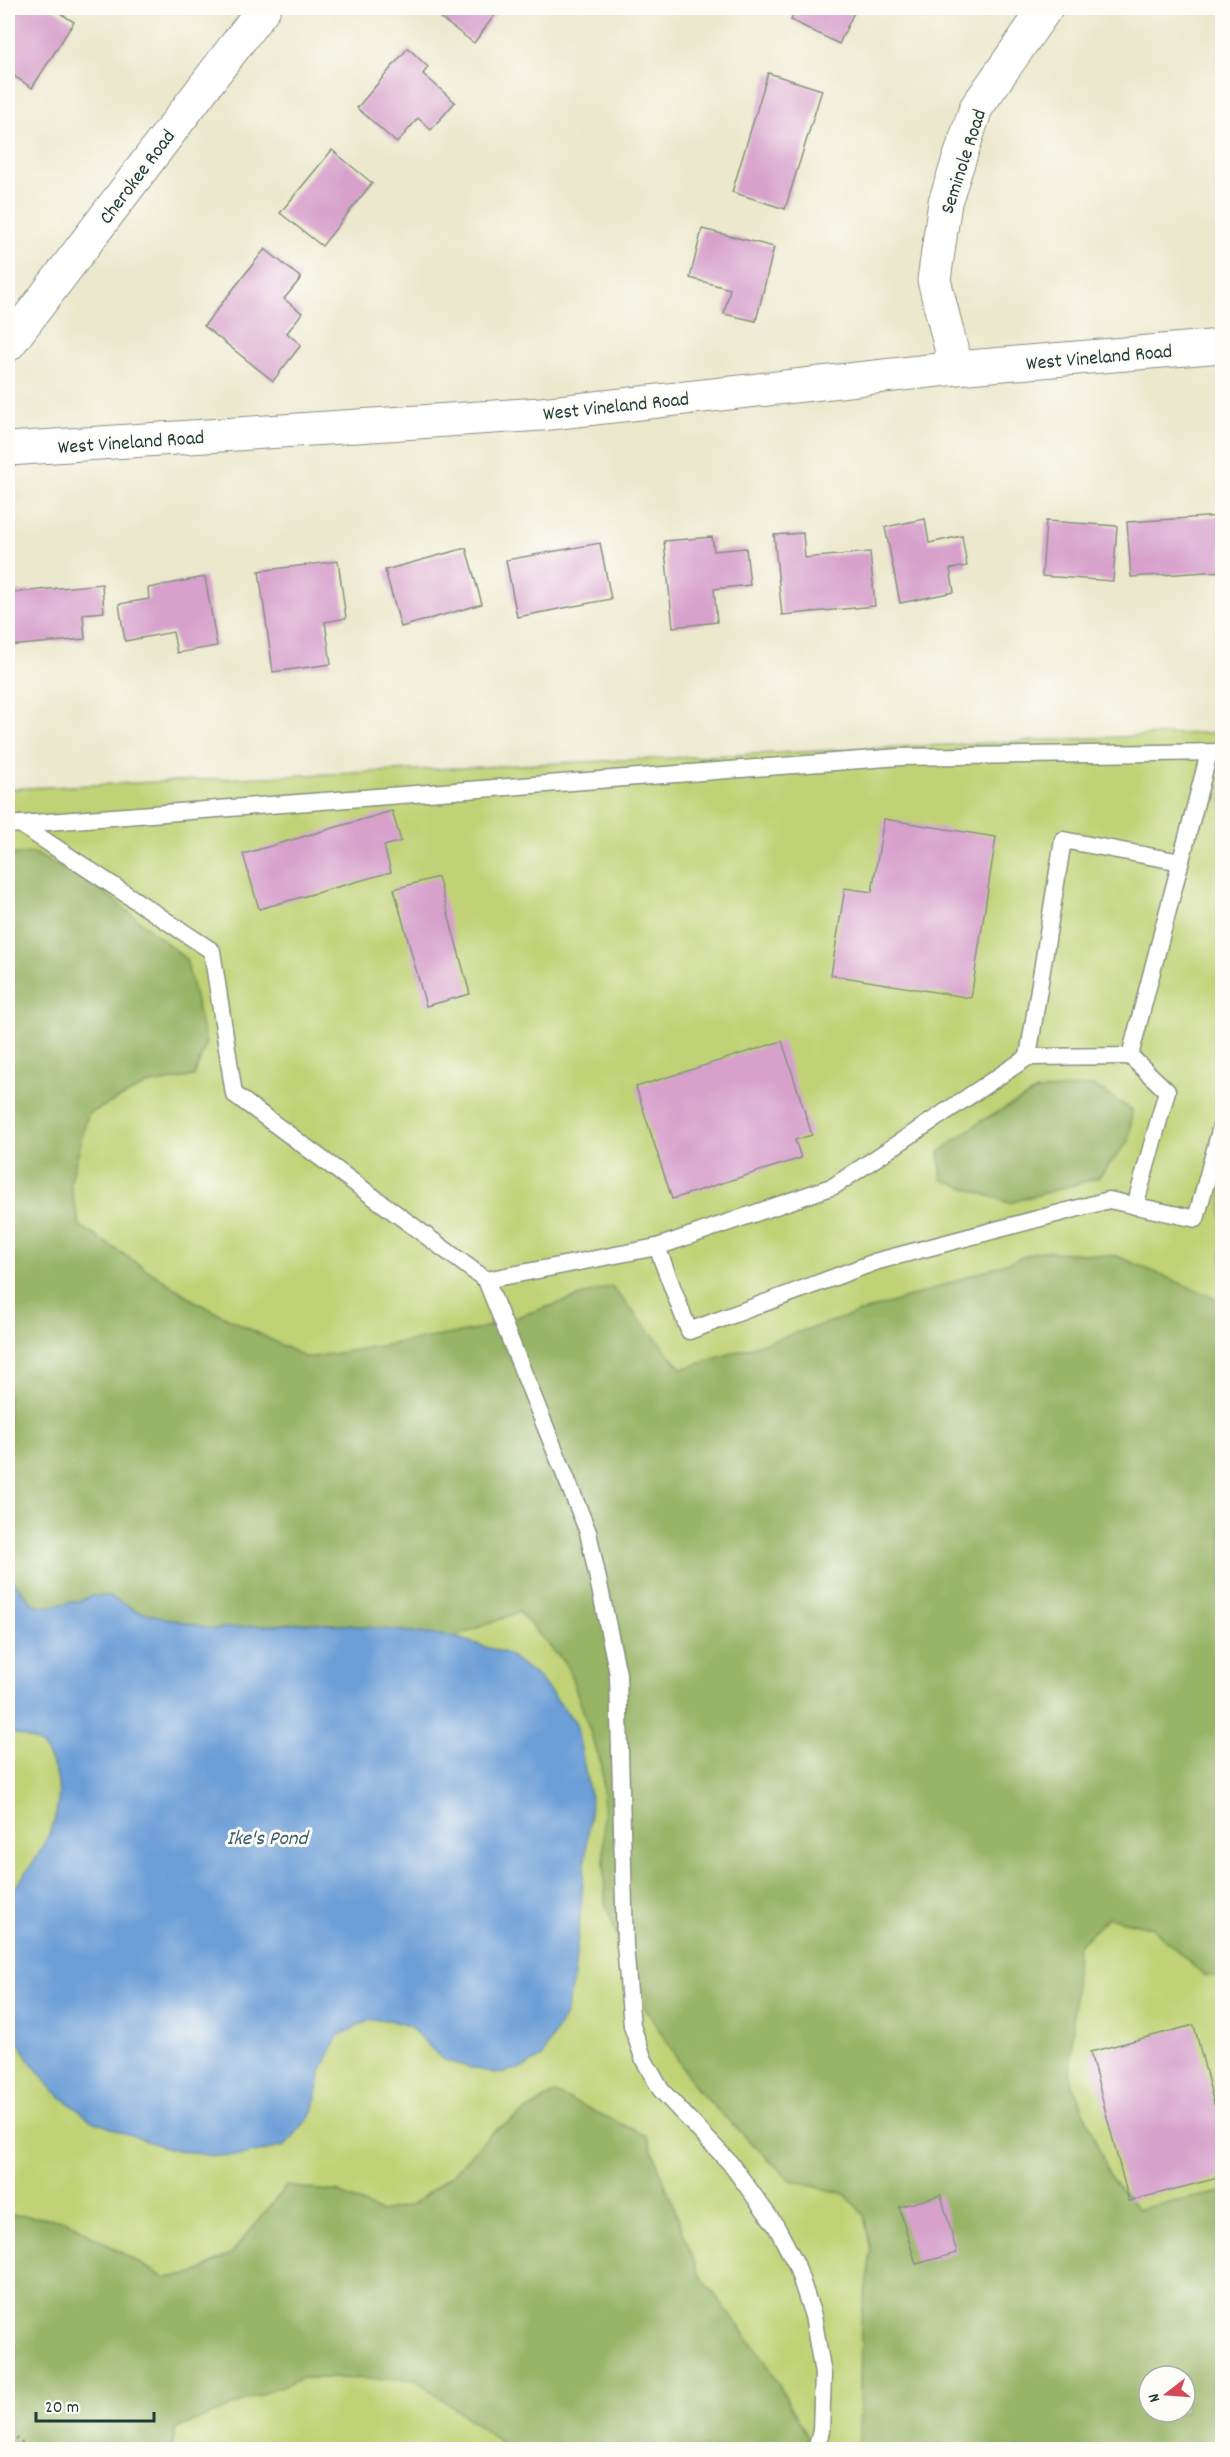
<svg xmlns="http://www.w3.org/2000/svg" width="1230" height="2457" font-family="Dekko,sans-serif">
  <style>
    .green { fill: #c0d275; stroke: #708854; stroke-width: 1.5; fill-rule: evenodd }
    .forest { fill: #98b466; stroke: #5c784d; stroke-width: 1.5; fill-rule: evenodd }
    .water { fill: #6c9ed7; stroke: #466e86; stroke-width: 1.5 }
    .building { fill: #d7a1cc }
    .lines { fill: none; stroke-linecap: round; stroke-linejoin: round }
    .service-casing { stroke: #869280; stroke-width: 19 }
    .minor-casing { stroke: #869280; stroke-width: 35 }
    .path { stroke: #869280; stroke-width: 4; stroke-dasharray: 1.5 4.5; stroke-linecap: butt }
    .service { stroke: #fff; stroke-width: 16 }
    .minor { stroke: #fff; stroke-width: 33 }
    .labels { text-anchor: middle; stroke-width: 6; stroke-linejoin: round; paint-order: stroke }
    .street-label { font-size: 20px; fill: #1f3d34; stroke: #fdfcf7 }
    .water-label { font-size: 21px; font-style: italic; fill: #3a5f6d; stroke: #fdfcf7 }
  </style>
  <rect width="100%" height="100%" fill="#fdfcf7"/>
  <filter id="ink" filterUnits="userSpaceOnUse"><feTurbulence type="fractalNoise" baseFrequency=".0167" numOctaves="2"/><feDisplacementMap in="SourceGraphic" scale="12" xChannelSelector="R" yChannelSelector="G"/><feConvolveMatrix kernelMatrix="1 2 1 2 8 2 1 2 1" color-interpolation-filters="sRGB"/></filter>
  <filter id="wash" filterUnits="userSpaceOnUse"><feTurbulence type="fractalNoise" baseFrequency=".008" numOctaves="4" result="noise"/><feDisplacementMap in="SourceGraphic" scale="24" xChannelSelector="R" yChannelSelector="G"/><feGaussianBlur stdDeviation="1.35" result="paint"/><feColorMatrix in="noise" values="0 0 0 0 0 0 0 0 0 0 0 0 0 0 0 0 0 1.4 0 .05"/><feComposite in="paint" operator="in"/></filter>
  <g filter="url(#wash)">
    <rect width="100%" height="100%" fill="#ece8cd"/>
    <path class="green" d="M 1222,732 L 1222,2449 L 8,2449 L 8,789 ZM 1149,2376 L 1185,2376 L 1185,2412 L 1149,2412 Z"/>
    <g class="forest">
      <path d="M 34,853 L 103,891 L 186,959 L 206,1044 L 194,1076 L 146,1085 L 88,1114 L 70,1184 L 80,1226 L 198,1303 L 307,1358 L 477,1330 L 611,1286 L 682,1369 L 925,1292 L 1040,1251 L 1117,1256 L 1222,1301 L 1222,1977 L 1203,1975 L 1153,1928 L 1108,1917 L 1077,1947 L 1070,2077 L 1110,2177 L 1138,2209 L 1222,2192 L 1222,2440 L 1184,2450 L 859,2449 L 861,2323 L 871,2252 L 864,2215 L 845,2194 L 790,2180 L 696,2089 L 641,2001 L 605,1902 L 602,1766 L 568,1667 L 519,1612 L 454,1637 L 348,1625 L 305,1623 L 212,1629 L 137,1611 L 108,1596 L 93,1596 L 80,1601 L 45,1607 L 32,1603 L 8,1575 L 8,855 ZM 1149,2376 L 1185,2376 L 1185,2412 L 1149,2412 Z"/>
      <path d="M 1094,1086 L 1132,1110 L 1129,1141 L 1098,1178 L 1009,1203 L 942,1180 L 939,1152 L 983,1120 L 1037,1091 Z"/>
      <path d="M 555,2093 L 647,2136 L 699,2274 L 766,2362 L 808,2437 L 803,2449 L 505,2449 L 500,2442 L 415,2379 L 302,2378 L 176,2429 L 172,2449 L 8,2449 L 8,2214 L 65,2220 L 165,2278 L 194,2274 L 232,2253 L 286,2186 L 337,2192 L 381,2212 L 412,2205 L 454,2173 L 491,2133 Z"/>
    </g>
    <path class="water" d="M 8,1575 L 32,1603 L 45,1607 L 80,1601 L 93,1596 L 108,1596 L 137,1611 L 212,1629 L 305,1623 L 348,1625 L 454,1637 L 508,1654 L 539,1678 L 576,1723 L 591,1801 L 574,1976 L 565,2015 L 541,2058 L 522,2068 L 495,2074 L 443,2060 L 409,2026 L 388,2020 L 370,2020 L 338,2036 L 321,2071 L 313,2113 L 285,2146 L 245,2155 L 212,2156 L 166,2148 L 92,2121 L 54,2091 L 30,2061 L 8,2021 L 8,1896 C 38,1860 77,1804 49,1758 C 47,1754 45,1749 42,1746 C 34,1738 18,1735 8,1732 Z"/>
    <g id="blocks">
      <g class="building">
        <path d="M 8,8 L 52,8 L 74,22 L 32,88 L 8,72 Z"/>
        <path d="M 427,8 L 500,8 L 474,43 Z"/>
        <path d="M 797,8 L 856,8 L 839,44 L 791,20 Z"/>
        <path d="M 408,48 L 428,67 L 423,74 L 455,102 L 431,130 L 418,118 L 397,143 L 357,108 Z"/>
        <path d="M 768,73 L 822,90 L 785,209 L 732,192 Z"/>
        <path d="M 332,150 L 372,183 L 322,246 L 280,213 Z"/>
        <path d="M 702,229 L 774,247 L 756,321 L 724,314 L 730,289 L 690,278 Z"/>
        <path d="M 265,249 L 301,278 L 284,299 L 302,313 L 287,333 L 301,345 L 273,381 L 204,326 Z"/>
        <path d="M 1222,516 L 1222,571 L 1131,577 L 1127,522 Z"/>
        <path d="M 925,519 L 929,543 L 962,536 L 967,566 L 950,569 L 954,592 L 900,603 L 885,527 Z"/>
        <path d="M 1046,521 L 1117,526 L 1113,581 L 1042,576 Z"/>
        <path d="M 803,533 L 805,558 L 870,552 L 875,606 L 782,615 L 774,535 Z"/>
        <path d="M 712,537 L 714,551 L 746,548 L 750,585 L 714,589 L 717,622 L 673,627 L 664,541 Z"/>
        <path d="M 600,543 L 611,599 L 517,617 L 506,560 Z"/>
        <path d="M 466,548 L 482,604 L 401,627 L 385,570 Z"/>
        <path d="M 338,561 L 346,618 L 325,622 L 331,664 L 273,672 L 259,571 Z"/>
        <path d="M 205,577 L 217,646 L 177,653 L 173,632 L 125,641 L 119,604 L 149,599 L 148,588 Z"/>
        <path d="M 102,584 L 104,612 L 83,614 L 85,639 L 8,646 L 8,593 Z"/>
        <path d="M 392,811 L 401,841 L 384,846 L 391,872 L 259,909 L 243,854 Z"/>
        <path d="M 884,819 L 996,837 L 971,998 L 831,975 L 845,888 L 872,892 Z"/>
        <path d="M 438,877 L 470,994 L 426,1006 L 394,889 Z"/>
        <path d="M 782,1041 L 812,1135 L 795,1140 L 801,1158 L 672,1199 L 636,1087 Z"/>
        <path d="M 1194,2025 L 1214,2104 L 1222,2102 L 1222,2177 L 1129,2201 L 1090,2052 Z"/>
        <path d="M 941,2195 L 957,2253 L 916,2264 L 899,2207 Z"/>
      </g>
    </g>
  </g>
  <g filter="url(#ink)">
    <use href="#blocks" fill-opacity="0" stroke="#869280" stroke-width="1.5"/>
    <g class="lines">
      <defs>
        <g id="service">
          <path d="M 20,824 L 212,951 L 234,1094 L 486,1280 L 588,1532 L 618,1674 L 625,1945 L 632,2026 L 644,2060 L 661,2090 L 730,2163 L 776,2226 L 796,2264 L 813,2316 L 823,2374 L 821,2431 L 816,2450"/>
          <path d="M 8,825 L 900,757 L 1222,752"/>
          <path d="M 1130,1056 L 1167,1091 L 1135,1206"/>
          <path d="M 1028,1057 L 1063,840 L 1181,862"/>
          <path d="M 657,1247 L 689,1331 L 878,1261 L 1109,1200 L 1196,1219 L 1222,1123"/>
          <path d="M 486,1280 L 657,1247 L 834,1186 L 1028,1057 L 1130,1056 L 1209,753"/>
        </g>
        <g id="minor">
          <path d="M 8,345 L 264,8"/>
          <path d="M 956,368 L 934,280 L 945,202 L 976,108 L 1046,8"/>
          <path d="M 8,449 L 541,414 L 956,368 L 1222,346"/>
        </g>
      </defs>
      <use href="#service" class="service-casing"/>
      <use href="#minor" class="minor-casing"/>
      <path class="path" d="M 8,2430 L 28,2450"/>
      <use href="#service" class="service"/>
      <use href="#minor" class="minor"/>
    </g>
  </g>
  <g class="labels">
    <g class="street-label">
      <text transform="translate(962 161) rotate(-72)" y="7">Seminole Road</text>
      <text transform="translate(136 176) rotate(-53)" y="7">Cherokee Road</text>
      <text transform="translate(1099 356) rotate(-5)" y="7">West Vineland Road</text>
      <text transform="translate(616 405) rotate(-6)" y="7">West Vineland Road</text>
      <text transform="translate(131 441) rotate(-4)" y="7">West Vineland Road</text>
    </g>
    <g class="water-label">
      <text x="267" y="1844">Ike's Pond</text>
    </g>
  </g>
  <rect width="1230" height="2457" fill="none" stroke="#fdfcf7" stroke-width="30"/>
  <g transform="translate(1167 2394) rotate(253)"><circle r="28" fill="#fdfcf7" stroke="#a4b0a9" stroke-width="1.5"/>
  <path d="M0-4.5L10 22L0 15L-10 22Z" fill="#d1495b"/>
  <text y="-9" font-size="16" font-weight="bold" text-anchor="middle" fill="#1f3d34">N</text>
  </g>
  <path d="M36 2412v9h118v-9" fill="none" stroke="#1f3d34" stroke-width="3"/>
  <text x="45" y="2412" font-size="18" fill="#1f3d34" stroke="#fdfcf7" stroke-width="4.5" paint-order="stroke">20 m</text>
</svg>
